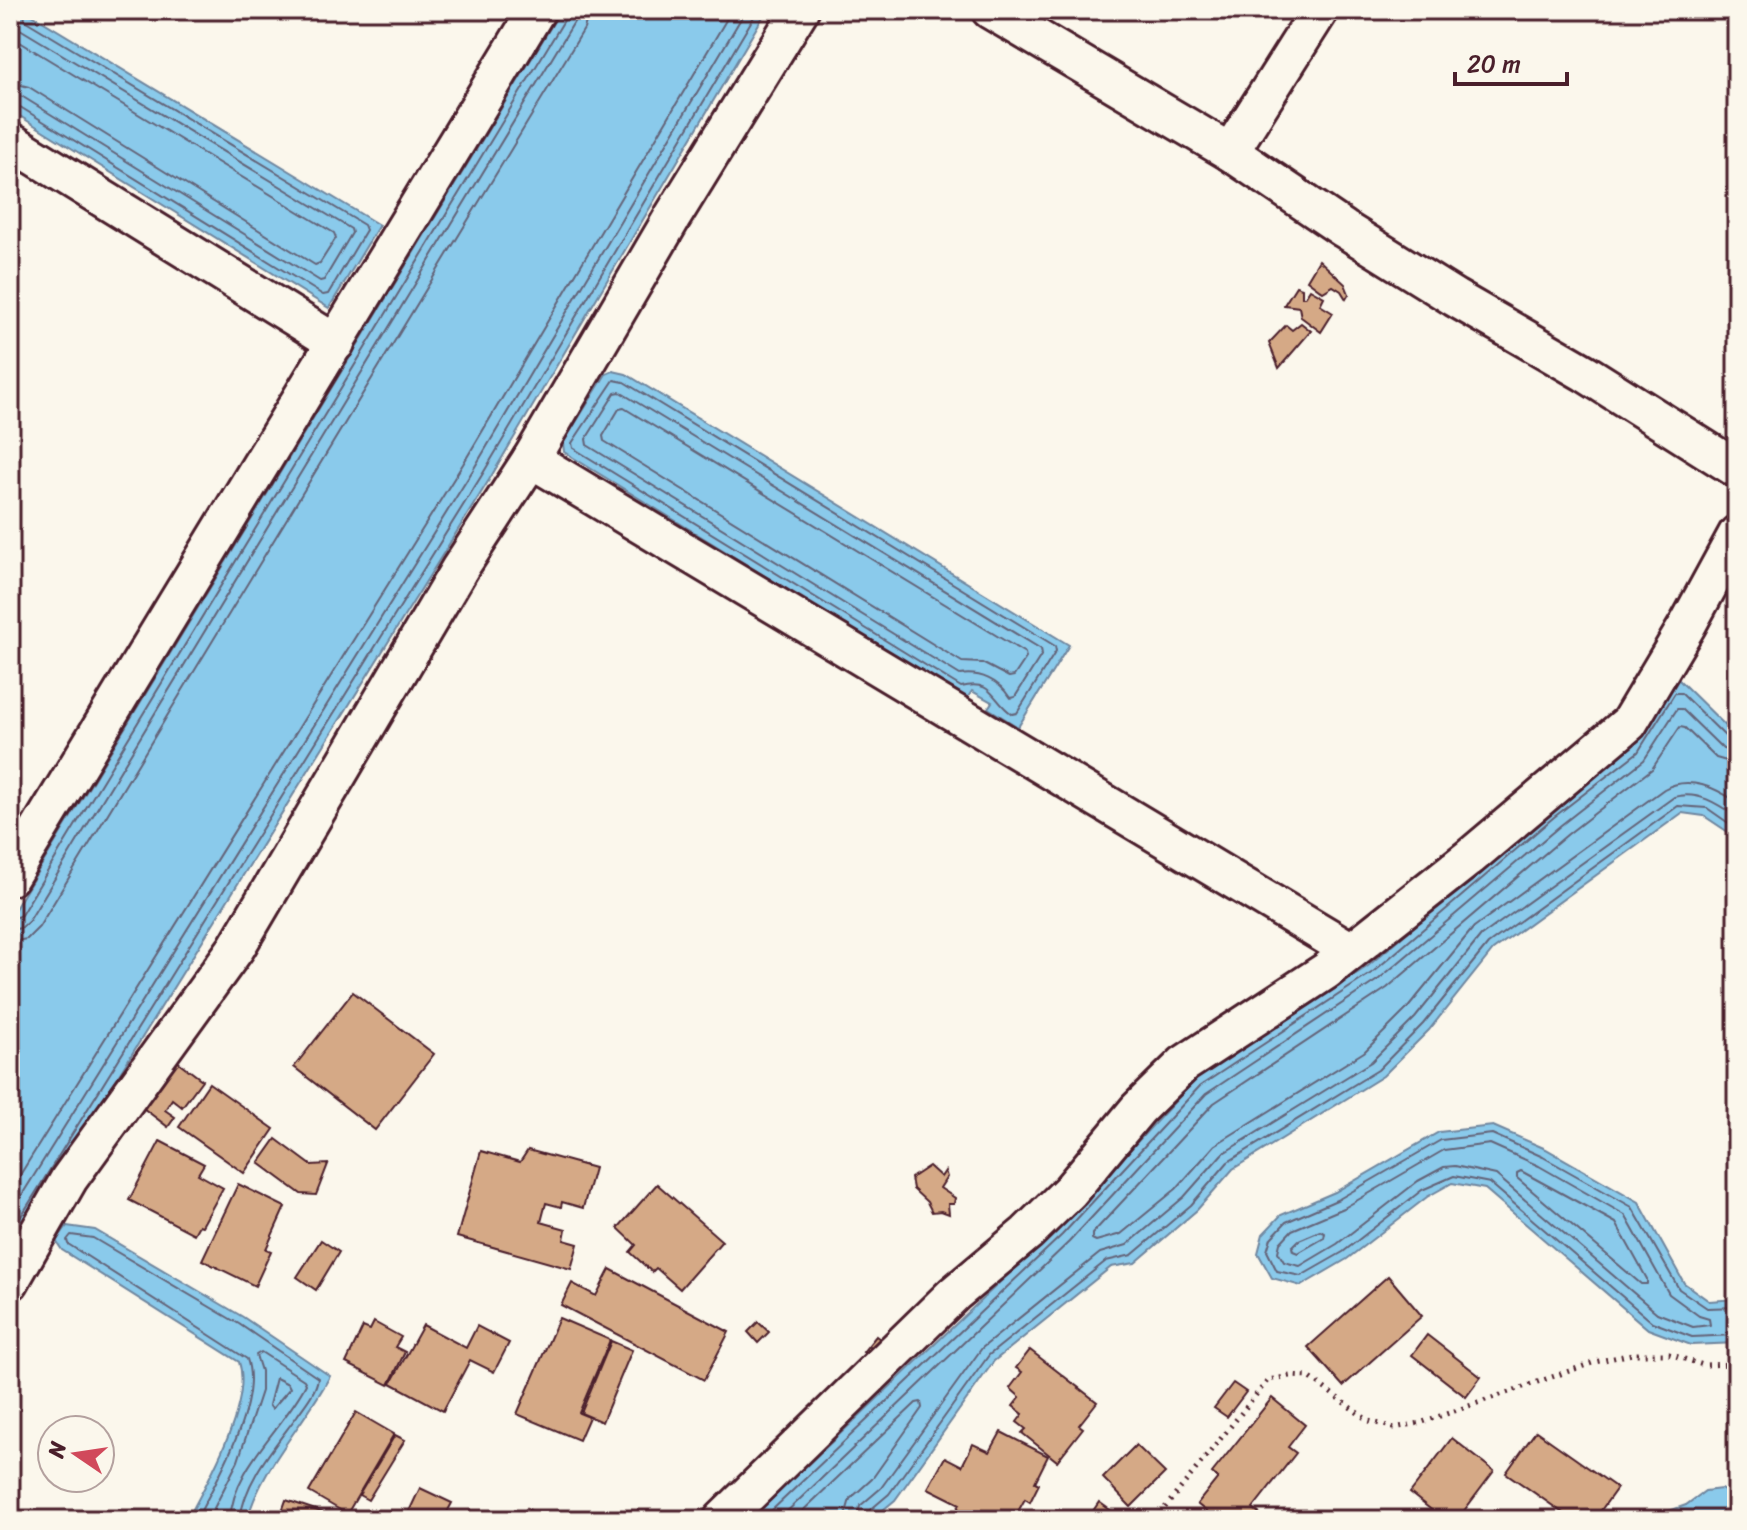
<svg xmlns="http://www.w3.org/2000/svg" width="1747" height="1530" font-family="Sriracha,sans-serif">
<rect width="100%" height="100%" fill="#fbf7ec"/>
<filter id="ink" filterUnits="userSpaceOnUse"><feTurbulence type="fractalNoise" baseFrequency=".0125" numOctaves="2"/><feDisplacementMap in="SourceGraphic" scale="16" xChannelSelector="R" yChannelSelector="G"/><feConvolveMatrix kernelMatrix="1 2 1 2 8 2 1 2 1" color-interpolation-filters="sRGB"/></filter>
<g filter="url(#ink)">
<g fill="#8acaeb" stroke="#70869e" stroke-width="2">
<path d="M10 10H24L379 225 329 308 10 110Z"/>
<path d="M561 10H767L489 480 10 1250V917Z"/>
<path d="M613 371 626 374 1069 645 1018 727 988 708 992 702 972 691 966 700 564 452 563 443 606 374Z"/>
<path d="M1676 677 1737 737V838L1704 816 1682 813 1493 950 1429 1030 1383 1076 1233 1169 1197 1210 1135 1263 1111 1267 994 1361 895 1500 871 1520H757L761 1516 760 1510 1056 1229 1195 1080 1368 966 1549 811 1633 746Z"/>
<path d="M1493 1126 1546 1149 1639 1202 1684 1283 1709 1301 1737 1299V1343L1691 1345 1648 1329 1485 1189 1452 1183 1427 1197 1347 1259 1301 1286 1272 1278 1258 1253 1263 1234 1281 1215 1335 1192 1439 1132Z"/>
<path d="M67 1226 95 1230 243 1317 330 1376C304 1425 262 1466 247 1520H187C207 1483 253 1403 239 1362L62 1250 56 1241Z"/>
<path d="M1721 1489 1737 1500V1520H1663L1666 1512 1686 1505 1705 1491Z"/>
</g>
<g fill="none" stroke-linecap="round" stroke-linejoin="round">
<g stroke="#646378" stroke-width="2">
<path d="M10 36 334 233 336 238 320 263 315 265 29 87 10 82"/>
<path d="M10 94 23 97 320 281 324 280 352 233 351 229 20 29 14 21 12 10"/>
<path d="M10 104 17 105 323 295 328 294 366 230 364 225 26 21 22 10"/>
<path d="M614 380 624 382 1055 646 1056 651 1017 713 1012 714C991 700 994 679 961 687L573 448 572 443Z"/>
<path d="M620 392 1041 649 1042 654 1015 697 1010 698C999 680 980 672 960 675L587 445 586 439 615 393Z"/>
<path d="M624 408 1025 653 1026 658 1014 676 1009 677 982 663 962 662 604 441 603 436 619 409Z"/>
<path d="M1737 764 1716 758 1685 728 1680 727 1652 769 1568 834 1387 988 1214 1103 1092 1234V1239L1096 1241 1121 1234 1176 1189 1215 1145 1364 1052 1406 1010 1474 927 1664 789C1689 775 1716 788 1737 802"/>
<path d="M10 920 21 915 566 17 567 10"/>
<path d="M10 930 21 928 29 921 574 22 577 10"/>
<path d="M10 942 27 939 39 927 584 29 589 10"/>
<path d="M1490 1144 1539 1166 1625 1215 1669 1294 1699 1316 1709 1319 1710 1325 1693 1327 1657 1313 1496 1175 1455 1166 1444 1167 1418 1181 1337 1244 1300 1266 1284 1262 1278 1252 1280 1243 1292 1230 1344 1208 1444 1150Z"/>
<path d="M1521 1171 1616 1223 1647 1279V1284H1641L1517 1178V1173Z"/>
<path d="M10 1191 463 464 732 10"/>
<path d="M10 1214 473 470 746 10"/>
<path d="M1320 1231 1325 1233 1324 1238 1298 1253 1293 1251 1292 1247 1299 1240Z"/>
<path d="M10 1234 482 475 758 10"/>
<path d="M1737 1307 1707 1308 1679 1289 1632 1207 1543 1157 1492 1134 1441 1140 1339 1199 1286 1222 1271 1238 1267 1251 1277 1271 1301 1276 1343 1252 1422 1190 1454 1176 1490 1183 1652 1322 1692 1337 1737 1335"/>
<path d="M276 1378 288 1384 290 1388 272 1409 269 1405Z"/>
<path d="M196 1520C217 1480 262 1403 247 1359L68 1244 67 1240 71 1235 93 1238 239 1324 318 1378C316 1392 305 1404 297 1416 275 1446 244 1481 240 1520"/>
<path d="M208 1520 238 1461 261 1391V1371L256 1355 261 1352 304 1380 306 1384C283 1429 233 1467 230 1520"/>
<path d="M767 1520 770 1512 1062 1235 1200 1086 1373 972 1554 817 1638 752 1675 693H1681L1729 740 1737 742"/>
<path d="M778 1520 1069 1242 1206 1094 1379 979 1561 825 1644 760 1677 709H1682L1723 749 1737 752"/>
<path d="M793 1520 916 1403 921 1402 922 1408 872 1479 850 1499 844 1520"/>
<path d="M856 1520 860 1506 881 1488 982 1348 1100 1253 1127 1245 1184 1197 1222 1154 1371 1062 1415 1018 1481 936 1674 797C1698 790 1718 804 1737 817"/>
<path d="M866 1520 869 1511 889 1494 989 1355 1106 1261 1132 1255 1191 1205 1228 1162 1378 1070 1423 1024 1488 944 1678 806 1707 808 1737 829"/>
</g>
</g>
<g fill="#d5a986" stroke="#4a1f2b" stroke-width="2">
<path d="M1319 260 1345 284 1349 294 1346 299 1341 291 1333 286 1323 292 1307 280Z"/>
<path d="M1296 286 1302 288V297H1305L1310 289 1324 297 1320 305 1333 313 1321 332 1301 317 1299 307 1284 305Z"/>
<path d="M1301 323 1311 331 1279 368 1269 343 1286 325 1292 330Z"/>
<path d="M353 992 434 1054 375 1130 294 1067Z"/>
<path d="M177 1061 202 1080 182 1107 172 1099 165 1110 175 1117 168 1127 143 1108Z"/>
<path d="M209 1083 274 1129 244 1173 179 1127Z"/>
<path d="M276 1139 311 1165 328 1164 316 1195 301 1194 259 1163Z"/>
<path d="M160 1141 204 1164 198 1174 223 1188 202 1226 199 1225 194 1234 129 1200Z"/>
<path d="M528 1150 594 1168 583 1208 562 1202 561 1207 546 1203 541 1222 566 1229 564 1240 578 1244 571 1269 457 1237 481 1151 520 1162Z"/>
<path d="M929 1166 941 1177 945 1171 947 1177 940 1188 955 1198 954 1204H948L949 1214 941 1211 932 1212 927 1202 913 1189 911 1178Z"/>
<path d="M238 1184 285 1207 266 1249 271 1251 255 1286 202 1260Z"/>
<path d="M657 1184 722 1241 680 1289 656 1268 652 1272 630 1252 636 1245 618 1228Z"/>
<path d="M321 1240 339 1252 316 1290 297 1277Z"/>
<path d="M610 1269 729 1332 704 1380 561 1305 572 1283 596 1296Z"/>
<path d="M1388 1276 1422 1316 1343 1386 1308 1347Z"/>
<path d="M559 1318 610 1340 579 1413 589 1417 579 1440 517 1414Z"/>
<path d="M374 1322 401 1337 395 1347 405 1352 389 1385 346 1363 363 1327 370 1330Z"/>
<path d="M758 1322 769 1332 758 1343 748 1332Z"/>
<path d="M423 1325 466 1348 477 1326 509 1343 494 1372 470 1360 443 1411 391 1383Z"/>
<path d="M1427 1335 1481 1377 1466 1397 1412 1355Z"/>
<path d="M876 1336 889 1346 876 1362 863 1352Z"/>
<path d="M611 1341 632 1350 602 1422 581 1413Z"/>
<path d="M1030 1350 1097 1402 1079 1425 1083 1428 1057 1461 1022 1433 1026 1429 1017 1422 1023 1414 1013 1406 1020 1397 1010 1388 1022 1372 1016 1368Z"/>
<path d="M1233 1383 1246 1392 1227 1417 1214 1408Z"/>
<path d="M1272 1398 1305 1425 1288 1447 1296 1453 1253 1508 1267 1520H1217L1197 1504 1218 1478 1212 1473Z"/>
<path d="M356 1412 394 1434 347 1514 309 1492Z"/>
<path d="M1536 1431 1617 1488 1594 1520H1573L1506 1473Z"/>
<path d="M1001 1432 1048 1456 1035 1482 1039 1484 1030 1502 1025 1499 1016 1515 1025 1520H952L960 1504 928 1488 945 1457 962 1466 973 1444 990 1452Z"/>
<path d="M395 1435 405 1440 368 1500 359 1495Z"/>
<path d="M1452 1438 1494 1471 1457 1520H1444L1410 1493Z"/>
<path d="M1136 1445 1165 1473 1131 1507 1103 1478Z"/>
<path d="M420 1488 452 1503 443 1520H405Z"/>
<path d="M286 1500 345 1520H279Z"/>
<path d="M1099 1502 1124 1520H1087Z"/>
<path d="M527 1508 544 1520H519Z"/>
</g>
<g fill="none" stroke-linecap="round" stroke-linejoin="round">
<defs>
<g id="minor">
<path d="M990 10 1230 152 1344 229 1455 298 1585 373 1737 469"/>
<path d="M10 141 336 343"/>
<path d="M1230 152 1320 10"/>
<path d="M531 459 1350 950"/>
<path d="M10 877 537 10"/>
<path d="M10 1282 69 1179 236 948 460 568 531 459 673 216 800 10"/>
<path d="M722 1520 954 1294 1027 1233 1070 1191 1138 1109 1184 1064 1326 971 1470 857 1629 723 1688 624 1737 534"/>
</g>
</defs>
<use href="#minor" stroke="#4a1f2b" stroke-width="42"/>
<path stroke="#4a1f2b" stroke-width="5" stroke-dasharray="2 6" stroke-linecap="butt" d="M1155 1520 1268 1380 1290 1376 1309 1377 1369 1421 1394 1428 1420 1423 1595 1362 1632 1354H1669L1703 1365 1737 1364"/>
<use href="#minor" stroke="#fbf7ec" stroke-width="36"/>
</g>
</g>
<rect width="1747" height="1530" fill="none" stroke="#fbf7ec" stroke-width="40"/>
<rect x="20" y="20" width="1707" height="1490" fill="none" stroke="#4a1f2b" stroke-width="3" filter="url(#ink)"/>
<g transform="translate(76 1454) rotate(283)"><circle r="38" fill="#fbf7ec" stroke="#b4a19f" stroke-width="2"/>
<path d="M0-6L14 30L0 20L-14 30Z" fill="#d1495b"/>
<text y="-12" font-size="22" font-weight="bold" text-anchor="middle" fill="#4a1f2b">N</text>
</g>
<path d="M1455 72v12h112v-12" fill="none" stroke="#4a1f2b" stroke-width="4"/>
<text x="1467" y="72" font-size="24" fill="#4a1f2b" stroke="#fbf7ec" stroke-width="6" paint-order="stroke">20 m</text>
</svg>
